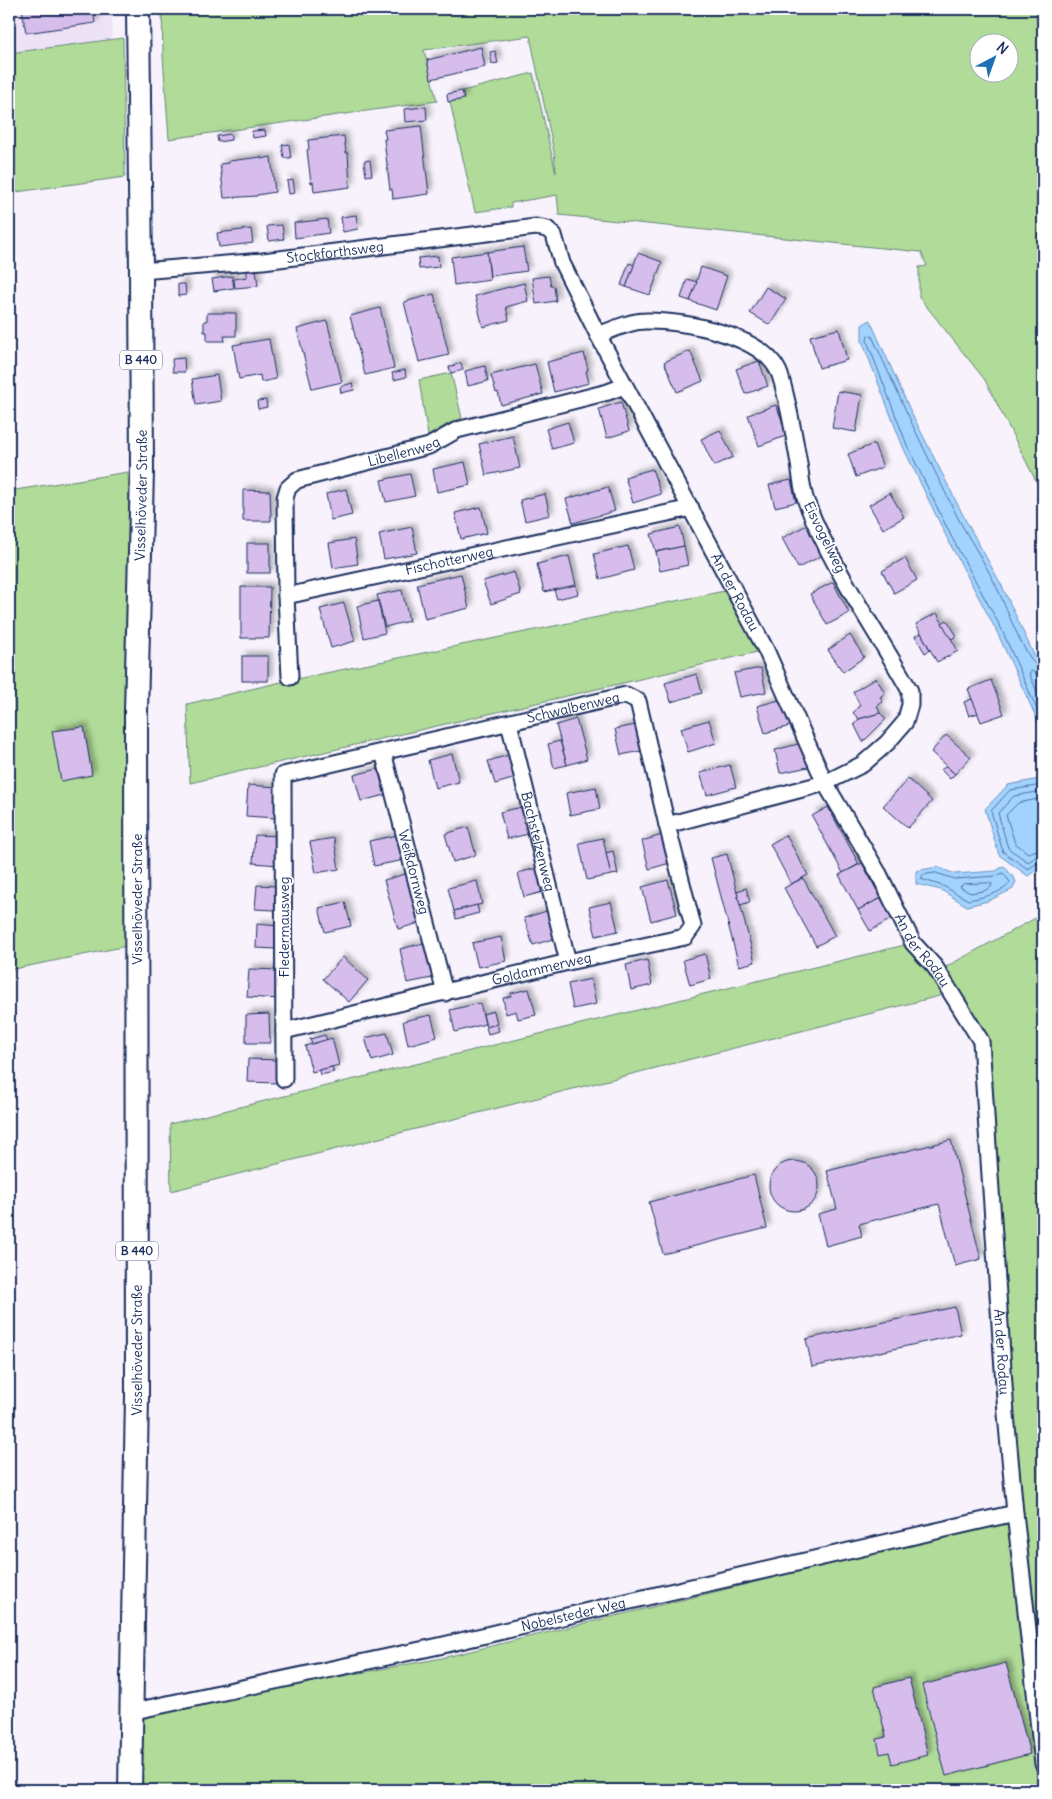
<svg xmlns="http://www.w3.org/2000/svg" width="1052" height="1799" font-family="Delius,sans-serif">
<defs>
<filter id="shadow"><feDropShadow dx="4" dy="-4" stdDeviation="2.5" flood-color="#0004"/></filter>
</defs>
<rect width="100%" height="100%" fill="#f7f2fb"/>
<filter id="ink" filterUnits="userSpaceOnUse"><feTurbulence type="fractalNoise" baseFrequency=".02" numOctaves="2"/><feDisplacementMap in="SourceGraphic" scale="10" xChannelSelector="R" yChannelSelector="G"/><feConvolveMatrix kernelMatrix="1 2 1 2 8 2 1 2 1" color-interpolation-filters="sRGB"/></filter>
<g filter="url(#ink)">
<path fill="#ede2f6" d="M9 9H112V40L9 53Z"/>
<g fill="#b0db98" stroke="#66857b" fill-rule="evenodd">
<path d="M162 9H1043V495L985 380 919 297V267L927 266 921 252 559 215 557 195 511 203V207L475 212 450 102 464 99 462 91 533 73 556 173 554 152 530 36 424 50 437 101 169 139 163 56ZM980 42H1010V72H980Z"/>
<path d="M123 38 125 177 9 193V53Z"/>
<path d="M451 373 462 418 446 425 428 436 419 380Z"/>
<path d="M128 472 136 711 137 944 9 970V491Z"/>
<path d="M734 589 766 650 190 783 187 704 277 683Z"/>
<path d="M1043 914V1677L1011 1416 982 1041 940 970Z"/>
<path d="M913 943 951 993 171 1191 170 1124Z"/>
<path d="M1011 1520 1043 1790H141V1713L442 1658Z"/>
</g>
<g fill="#a2d3ff" stroke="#6c91bf">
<path d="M870 320 910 410 966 521 1002 586 1034 655 1043 667V738L1036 717 996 630 947 538 903 447 862 341V325Z"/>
<path d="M1034 780H1043V865L1028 876 999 855 985 809 1008 785Z"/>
<path d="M1004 866 1016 881 1013 889 988 901 967 906 941 890 916 884V871L937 867 955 874 996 871Z"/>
</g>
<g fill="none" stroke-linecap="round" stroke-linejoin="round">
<g stroke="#51719e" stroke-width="1">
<path d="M1043 669C1028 668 1006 607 999 592 988 568 973 545 960 522 929 461 900 399 872 336L868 335 867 341 907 445 951 536 1001 628 1043 723"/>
<path d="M1043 676 1038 675 1032 671 1029 673 1043 706"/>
<path d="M1043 785 1010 790 991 811 1003 852 1028 869 1039 862H1043"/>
<path d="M1043 791 1014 796 998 813 1008 848 1028 862 1037 856H1043"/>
<path d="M1043 798 1018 803 1006 815 1015 843 1028 853 1043 848"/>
<path d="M936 873 955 879 996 876 1003 873 1010 882C1005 893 980 898 968 900L943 886 921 879 923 875Z"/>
<path d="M990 883 992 884 991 887 984 891 970 893 960 887 963 884Z"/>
</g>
</g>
<g fill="#d6bdec" stroke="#1b2f5e" filter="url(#shadow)">
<path d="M22 9H93L95 23 26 33Z"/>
<path d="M481 47 485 67 431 79 427 60Z"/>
<path d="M495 51 498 63 492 64 490 52Z"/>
<path d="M462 91 464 99 448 102 447 94Z"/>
<path d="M426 107 427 120 405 122 404 109Z"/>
<path d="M421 126 429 194 393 199 392 189 390 190 384 139H386L384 130Z"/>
<path d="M265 130 266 136 253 138 252 131Z"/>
<path d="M231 134V140L218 142 217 136Z"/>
<path d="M344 136 346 153H348L350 187 314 192 313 182 311 183 307 150 309 149 308 140Z"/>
<path d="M289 144 291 158H284L282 145Z"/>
<path d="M261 157V159L271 157 275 192 257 195V196L224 198 220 164 229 163V161Z"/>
<path d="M370 160 372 175 366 176 364 161Z"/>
<path d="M293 180 295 193 289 194 287 181Z"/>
<path d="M356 215 358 229 343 232 341 217Z"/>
<path d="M327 219 329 233 295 238 294 223Z"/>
<path d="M282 225 284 239 269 241 267 226Z"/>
<path d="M251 229 253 243 219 247 217 233Z"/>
<path d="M523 247 527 271 490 276 487 252Z"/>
<path d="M487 252 490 280 454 285 451 257Z"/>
<path d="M638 253 662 262 650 295 626 287Z"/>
<path d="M438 256 439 267 419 269 418 258Z"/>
<path d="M629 263 634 265 626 287 621 285Z"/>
<path d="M701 267 727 276 716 310 690 301Z"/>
<path d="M256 270 258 286 235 288 234 279 247 277V271Z"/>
<path d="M232 276 234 288 214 291 212 279Z"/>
<path d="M549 276 551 286H554L556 301 536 304 532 278Z"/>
<path d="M687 279 697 282 690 301 681 298Z"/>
<path d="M524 283 528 301 506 307 509 320 483 327 475 296Z"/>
<path d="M178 284H185L186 295 178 296Z"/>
<path d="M766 287 786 299 770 325 750 313Z"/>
<path d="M434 294 449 355 419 362 404 302Z"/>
<path d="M380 308 394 368 365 375 350 316Z"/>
<path d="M207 313H236V336H224L225 341H207V332H204V321H207Z"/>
<path d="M327 321 342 382 312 389 297 329Z"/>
<path d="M839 329 847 360 819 368 810 336Z"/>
<path d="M269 339 276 379 261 382 260 375 239 379 233 345Z"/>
<path d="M690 351 703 381 677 392 664 362Z"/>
<path d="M584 353 588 370 586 371 589 383 554 392 547 362Z"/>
<path d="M184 358 185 372H173L172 359Z"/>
<path d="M759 361 768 386 745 394 736 369Z"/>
<path d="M461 363 463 370 451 373 449 367Z"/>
<path d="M535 364 543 394 501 405 498 392 496 393 491 375Z"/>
<path d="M485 366 488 381 468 386 465 371Z"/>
<path d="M405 370 406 377 394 380 392 373Z"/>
<path d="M217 375 221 401 196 405 192 379Z"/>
<path d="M352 383 354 390 341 393 340 387Z"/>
<path d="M838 391 862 395 856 432 832 428Z"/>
<path d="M266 400 267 407 258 409 257 401Z"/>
<path d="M621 402 629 431 607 438 599 409Z"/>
<path d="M776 405 788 435 759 446 748 415Z"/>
<path d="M568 422 574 443 552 449 546 429Z"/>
<path d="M720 430 733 457 714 466 701 439Z"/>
<path d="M513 436 520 468 486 475 479 444Z"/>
<path d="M874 444 883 467 856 477 848 454Z"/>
<path d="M465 462 470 485 437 492 433 469Z"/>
<path d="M652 469 661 494 633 503 625 477Z"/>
<path d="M410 474 415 496 386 502 381 480Z"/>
<path d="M791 480 796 502 775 507 769 485Z"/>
<path d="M608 487 615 511 573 523 566 499Z"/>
<path d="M346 489 352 515 331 520 326 494Z"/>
<path d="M243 490 270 491 271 521H243Z"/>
<path d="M890 493 904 517 883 529 869 505Z"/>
<path d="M545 494 550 515 525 521 520 500Z"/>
<path d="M481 507 487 533 461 539 455 513Z"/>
<path d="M807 525 823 555 798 568 782 538Z"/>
<path d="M412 527 417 553 384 559 379 534Z"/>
<path d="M680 527 684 546 656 552 651 534Z"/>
<path d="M354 539 358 564 333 568 329 543Z"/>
<rect x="247" y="543" width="23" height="30"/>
<path d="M628 546 634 570 600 579 594 554Z"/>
<path d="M684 546 688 565 660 571 656 552Z"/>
<path d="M569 556 576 585 544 592 537 564Z"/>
<path d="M905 558 917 580 894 593 882 571Z"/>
<path d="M514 572 521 594 491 604 483 581Z"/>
<path d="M461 574 469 608 425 619 417 584Z"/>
<path d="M833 582 849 613 827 625 810 594Z"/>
<path d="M576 585 578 594 557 599 554 590Z"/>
<path d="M241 587H270L269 638H241Z"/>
<path d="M402 590 409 621 385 627 377 595Z"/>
<path d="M378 601 385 633 364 638 357 606Z"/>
<path d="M344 603 355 641 331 648 320 609Z"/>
<path d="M937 613 958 651 937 662 916 624Z"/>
<path d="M947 620 957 636 951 639 942 623Z"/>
<path d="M921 633 930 650 925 653 915 636Z"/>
<path d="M850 635 864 657 843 672 828 650Z"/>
<rect x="242" y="656" width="26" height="25"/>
<path d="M761 668 766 692 740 697 734 673Z"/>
<path d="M697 674 702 693 671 702 665 683Z"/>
<path d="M876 678 885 693 880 697 883 702 877 706 880 713 859 719 853 713 860 705 853 692Z"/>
<path d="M991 680 1004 714 981 722 968 689Z"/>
<path d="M783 699 790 726 765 733 757 706Z"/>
<path d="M972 699 978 713 969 716 964 702Z"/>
<path d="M880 713 886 719 863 742 854 724 859 719Z"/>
<path d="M576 719 587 759 567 765 556 725Z"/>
<path d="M709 720 716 743 688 752 681 728Z"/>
<path d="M641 724 646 750 621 755 615 729Z"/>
<path d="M84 727 92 775 61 781 52 731Z"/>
<path d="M946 735 971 757 955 774 931 752Z"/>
<path d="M560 741 567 765 554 768 548 744Z"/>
<path d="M802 743 808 767 780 773 775 750Z"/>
<path d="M452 754 459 782 435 788 428 760Z"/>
<path d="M509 755 516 778 495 784 488 761Z"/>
<path d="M730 765 736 787 707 795 700 773Z"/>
<path d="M946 766 955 774 950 779 941 770Z"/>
<path d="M378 769 385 795 361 801 354 775Z"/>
<path d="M908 779 932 801 908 828 883 806Z"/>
<path d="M248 785 277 787 275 818 246 816Z"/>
<path d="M596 787 600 809 570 815 566 793Z"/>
<path d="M527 806 533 833 507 839 500 812Z"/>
<path d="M828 807 859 864 843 873 812 816Z"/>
<path d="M468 827 476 855 453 862 445 834Z"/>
<path d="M255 835 281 836 279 865 253 863Z"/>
<path d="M398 835 404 860 374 866 369 841Z"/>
<path d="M662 835 670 863 649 869 642 841Z"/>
<path d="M786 835 808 875 791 884 770 844Z"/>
<path d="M334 838 339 869 316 873 310 842Z"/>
<path d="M603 838 611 875 587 880 579 843Z"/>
<path d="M613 851 618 874 611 875 606 853Z"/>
<path d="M727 854 755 962 739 966 711 858Z"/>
<path d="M862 863 881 898 858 910 839 875Z"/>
<path d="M544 866 550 890 524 897 518 873Z"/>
<path d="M409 873 423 922 398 929 384 880Z"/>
<path d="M803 878 835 936 816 946 784 888Z"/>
<path d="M668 880 677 914 651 921 642 887Z"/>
<path d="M477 881 482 904 454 911 448 888Z"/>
<path d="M257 885 276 886 275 910 255 909Z"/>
<path d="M746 888 750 902 740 905 737 891Z"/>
<path d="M881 898 893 918 870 931 858 910Z"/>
<path d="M345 902 351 926 325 932 319 908Z"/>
<path d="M611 902 618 931 596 936 589 907Z"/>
<path d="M477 905 479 913 456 919 454 911Z"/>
<path d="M550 910 559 937 533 945 524 918Z"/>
<path d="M257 924 278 926 276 949 256 948Z"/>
<path d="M501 937 506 961 478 967 472 943Z"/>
<path d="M424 943 432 978 407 983 400 949Z"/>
<path d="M705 954 711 979 690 985 683 960Z"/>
<path d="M343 957 368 980 349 1002 323 979Z"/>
<path d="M647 960 652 985 631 990 626 965Z"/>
<path d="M249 969 281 970 280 999 247 997Z"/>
<path d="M591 979 596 1004 573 1009 568 984Z"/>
<path d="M529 989 536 1015 518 1019 516 1011 506 1014 503 998 511 996V993Z"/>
<path d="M480 1003 485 1024 455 1032 450 1010Z"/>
<path d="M494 1011 497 1024 486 1027 483 1014Z"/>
<path d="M269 1014 270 1043H246V1015Z"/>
<path d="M431 1015 437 1037 408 1045 403 1021Z"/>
<path d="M497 1024 499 1031 488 1034 486 1027Z"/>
<path d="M387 1033 393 1055 372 1061 365 1038Z"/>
<path d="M325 1035 327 1040 312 1044 310 1039Z"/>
<path d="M332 1038 339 1065 312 1072 305 1046Z"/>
<path d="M248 1059 278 1060V1083L247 1082Z"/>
<path d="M332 1067 334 1072 320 1075 319 1070Z"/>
<path d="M951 1140 981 1259 955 1266 939 1204 859 1224 862 1236 826 1246 818 1214 837 1209 827 1171Z"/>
<circle cx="794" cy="1186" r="25"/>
<path d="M754 1175 767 1228 663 1254 649 1202Z"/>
<path d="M955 1307 961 1334 812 1367 806 1339Z"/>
<path d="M1006 1663 1030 1754 946 1776 922 1685Z"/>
<path d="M909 1678 928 1755 892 1764 889 1752 880 1754 877 1739 886 1737 874 1687Z"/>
</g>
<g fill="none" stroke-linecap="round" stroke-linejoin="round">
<defs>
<g id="street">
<path id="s1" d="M141 271 263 261 536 227 547 229 554 235 562 263 598 335 766 650 825 783 879 874 913 943 935 967 981 1041 1006 1414 1015 1513 1043 1764"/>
<path id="s2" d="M286 596 285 498 288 488 297 480 429 446 457 430 608 392 624 386"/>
<path id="s3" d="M290 677 286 596 691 508"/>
<path id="s4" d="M509 723 568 962"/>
<path id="s5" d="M383 752 445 993"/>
<path id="s6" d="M284 1031 568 962 685 937 693 926 667 825"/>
<path id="s7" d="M284 1079 283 775 626 695 638 701 667 825 825 783 863 764 887 743 905 722 910 705V691C876 630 831 567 806 501 802 490 801 476 799 464 794 435 789 404 780 375 766 335 682 320 645 321 630 321 612 330 598 335"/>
<path id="s8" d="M130 1712 439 1646 639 1599 1015 1513"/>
</g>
<g id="primary">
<path id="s9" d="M130 1790 137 1396 136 711 142 471 141 271 138 9"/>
</g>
</defs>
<use href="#street" stroke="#1b2f5e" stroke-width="19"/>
<use href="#primary" stroke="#1b2f5e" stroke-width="26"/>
<use href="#street" stroke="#fff" stroke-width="15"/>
<use href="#primary" stroke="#fff" stroke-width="22"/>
</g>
</g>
<g text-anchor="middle" stroke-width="4" stroke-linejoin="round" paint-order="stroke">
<g fill="#fff" stroke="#5f6d8e" stroke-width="1">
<rect x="120" y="350.5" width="42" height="19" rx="4"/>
<rect x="116" y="1241.5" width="42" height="19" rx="4"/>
</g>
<g font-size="12" font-weight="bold" fill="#1b2f5e">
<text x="141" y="364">B 440</text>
<text x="137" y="1255">B 440</text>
</g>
<g font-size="14" fill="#1b2f5e" stroke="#fff">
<text dy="5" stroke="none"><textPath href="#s1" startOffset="195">Stockforthsweg</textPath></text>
<text dy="5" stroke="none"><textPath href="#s2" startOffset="231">Libellenweg</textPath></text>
<text dy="5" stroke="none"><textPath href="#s9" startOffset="1295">Visselhöveder Straße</textPath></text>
<text transform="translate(825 537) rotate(64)" y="5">Eisvogelweg</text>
<text dy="5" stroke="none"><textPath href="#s3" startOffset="248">Fischotterweg</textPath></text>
<text dy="5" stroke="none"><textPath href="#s1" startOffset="819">An der Rodau</textPath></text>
<text dy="5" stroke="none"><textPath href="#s7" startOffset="602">Schwalbenweg</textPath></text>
<text dy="5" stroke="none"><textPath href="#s4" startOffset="122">Bachstelzenweg</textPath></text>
<text dy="5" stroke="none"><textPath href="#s5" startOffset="124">Weißdornweg</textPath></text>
<text transform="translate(137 899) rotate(-90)" y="5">Visselhöveder Straße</text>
<text transform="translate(284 927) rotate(-90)" y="5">Fledermausweg</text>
<text dy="5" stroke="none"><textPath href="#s1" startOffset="1224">An der Rodau</textPath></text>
<text dy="5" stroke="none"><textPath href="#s6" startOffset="265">Goldammerweg</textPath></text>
<text dy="5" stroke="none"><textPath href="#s9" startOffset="440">Visselhöveder Straße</textPath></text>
<text dy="5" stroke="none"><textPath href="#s1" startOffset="1644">An der Rodau</textPath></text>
<text dy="5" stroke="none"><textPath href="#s8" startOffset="454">Nobelsteder Weg</textPath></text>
</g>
</g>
<rect width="1052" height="1799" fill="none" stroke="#fff" stroke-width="30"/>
<rect x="15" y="15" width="1022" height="1769" fill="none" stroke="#1b2f5e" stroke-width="2" filter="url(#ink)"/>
<g transform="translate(994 58) rotate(41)"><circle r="24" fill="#ffffff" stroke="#a4acbf"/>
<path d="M0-4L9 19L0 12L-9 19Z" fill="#1f6fb2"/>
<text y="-8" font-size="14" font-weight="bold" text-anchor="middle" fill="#1b2f5e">N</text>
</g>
</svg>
